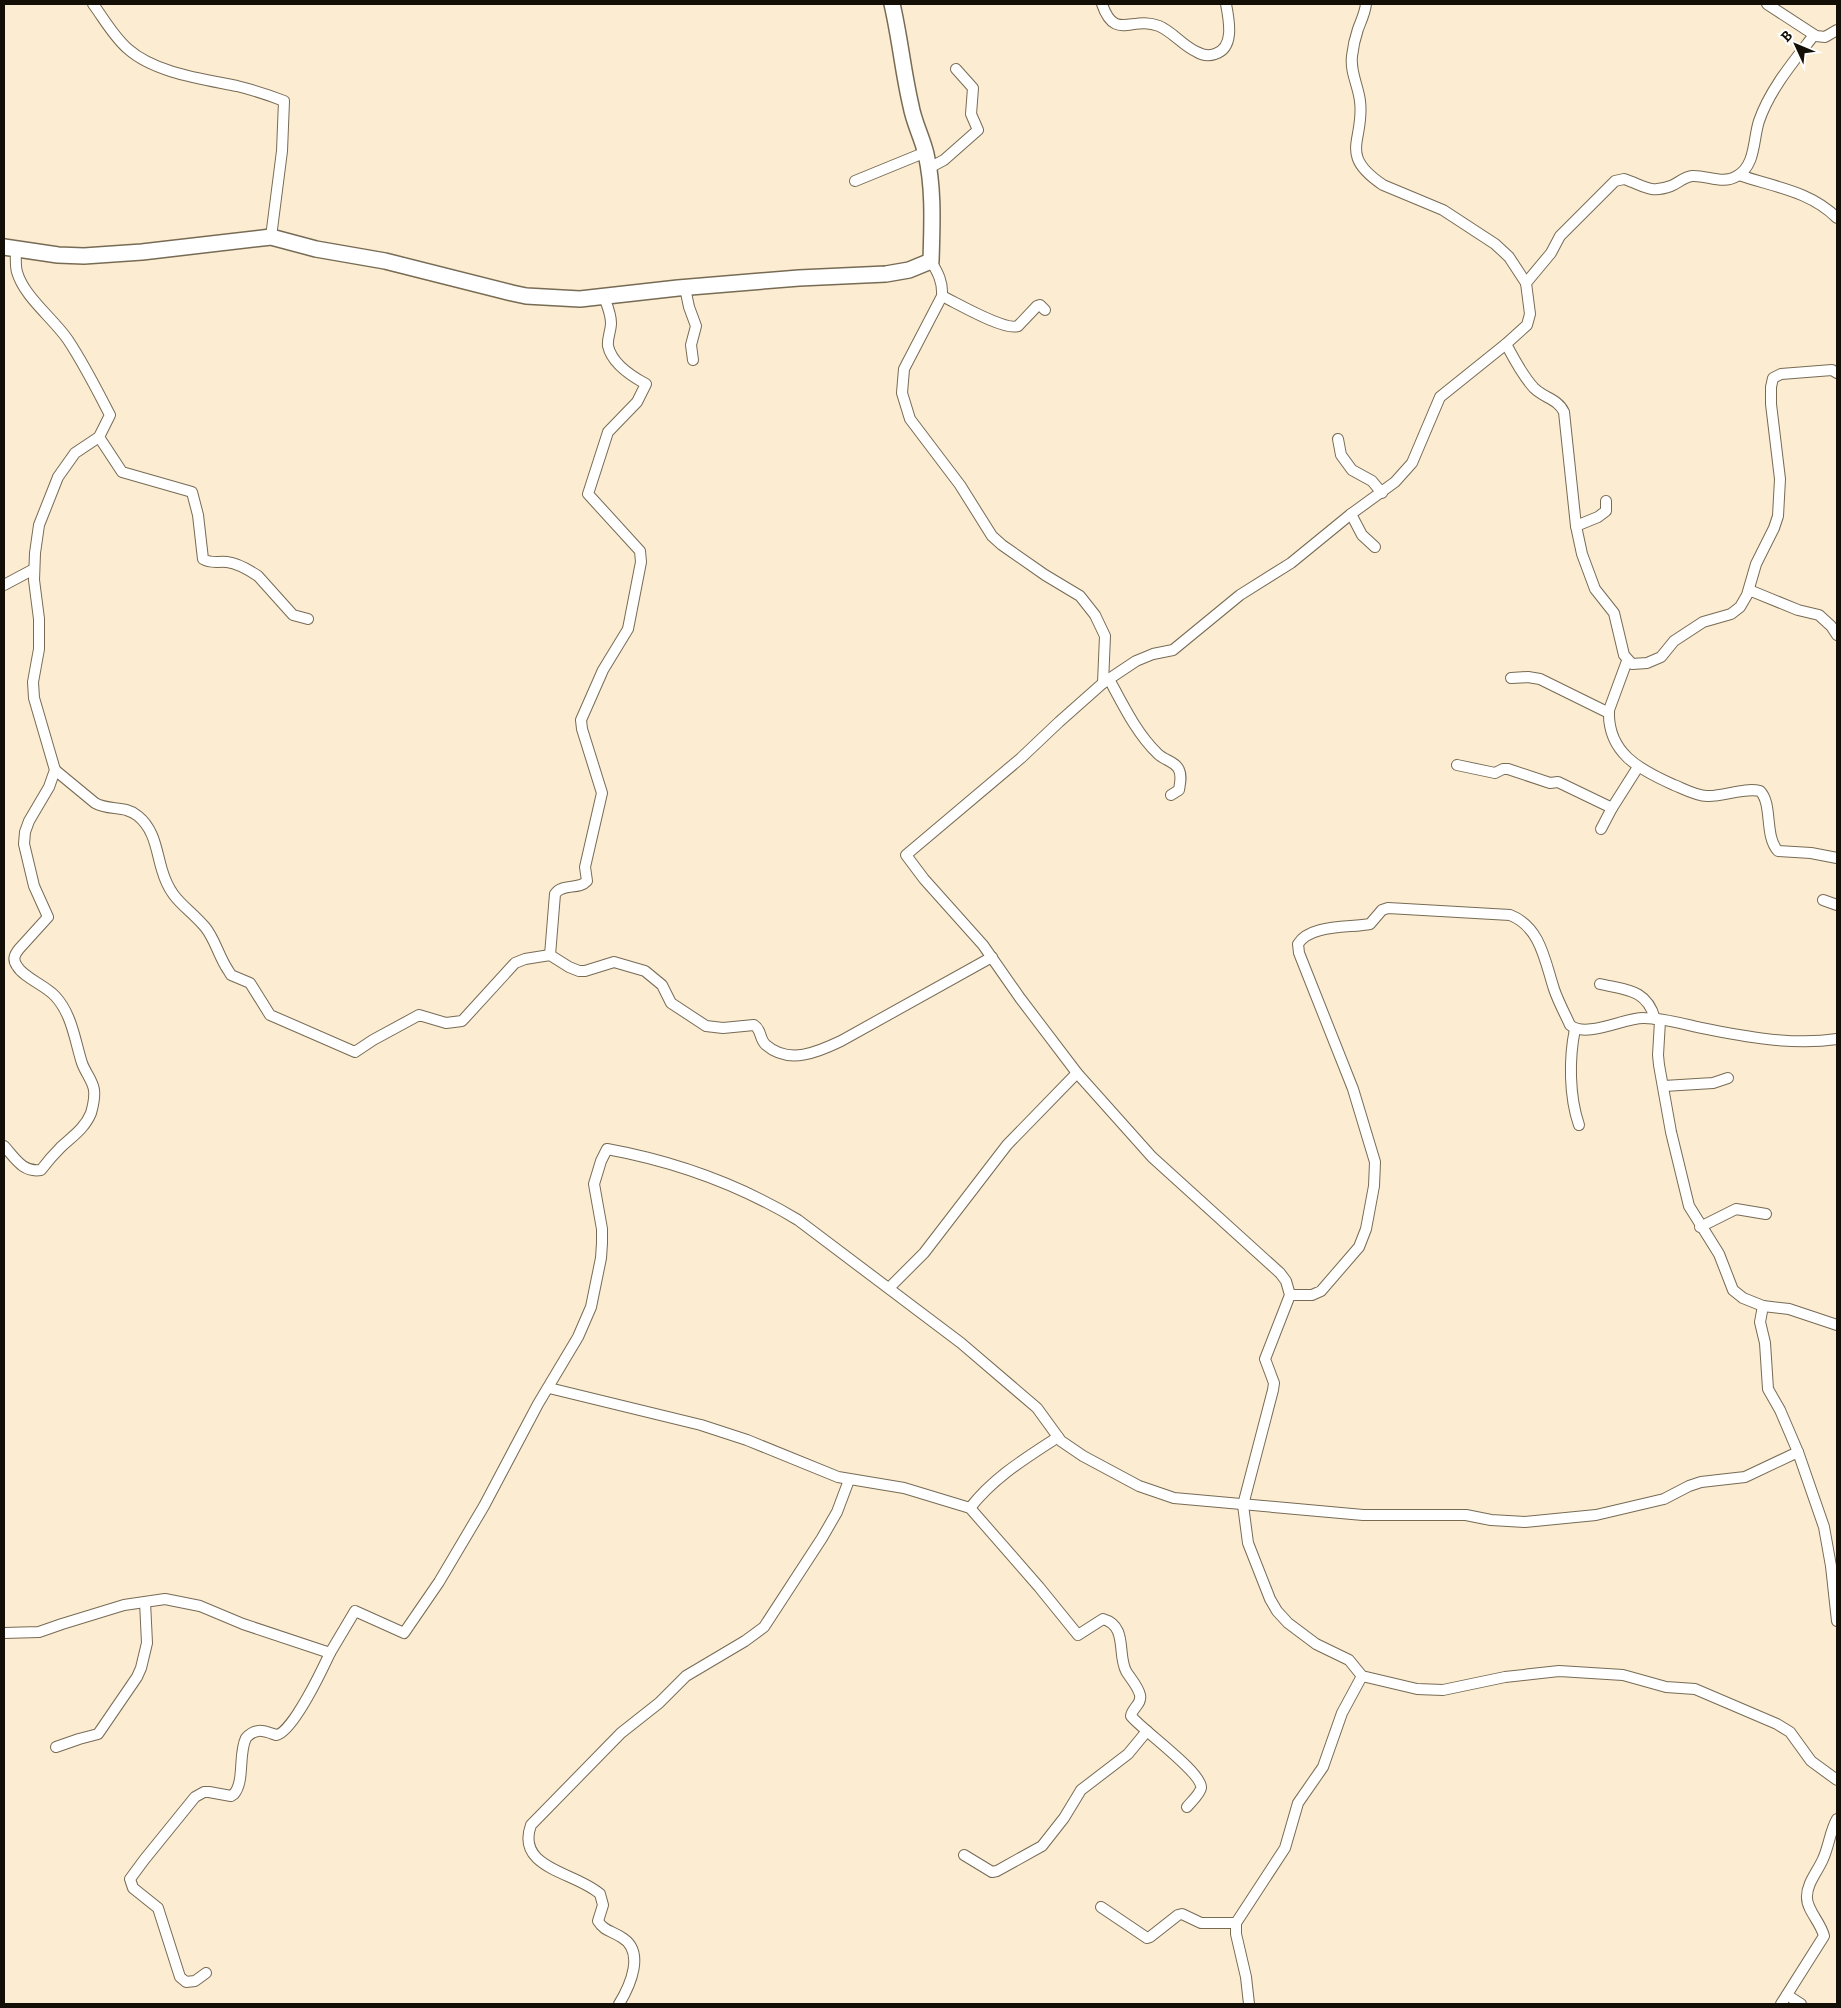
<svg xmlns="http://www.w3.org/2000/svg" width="1841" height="2008" font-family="Bitter,serif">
<rect width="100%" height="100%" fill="#fbecd2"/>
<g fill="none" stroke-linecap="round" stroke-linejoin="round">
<defs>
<g id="street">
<path d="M93 4C104 19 114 37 128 49 155 73 203 79 237 86 253 90 269 95 284 101L282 151 271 237"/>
<path d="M1102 4C1115 42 1132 15 1159 26 1173 32 1183 46 1197 52 1202 55 1209 56 1215 54 1235 48 1229 20 1226 4"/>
<path d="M1366 4C1365 13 1361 21 1358 29 1355 38 1353 47 1352 56 1350 72 1358 85 1360 101 1365 141 1337 154 1383 185L1443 210 1495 244 1509 257 1526 283"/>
<path d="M1767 4 1816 36 1825 37 1837 30"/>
<path d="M929 168 944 160 978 130 971 114 973 88 956 69"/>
<path d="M1739 175C1774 187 1810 191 1837 218"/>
<path d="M855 181 926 152"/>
<path d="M931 261C938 273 943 282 942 296L904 369 902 393 910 419 960 485 992 536 1002 545 1045 575 1080 596 1095 615 1105 636 1103 683 1059 722 1021 758 906 855 924 879 983 945 1020 998 1077 1073 1152 1157 1280 1273 1286 1281 1290 1295 1265 1359 1274 1383 1273 1390 1243 1505 1248 1543 1270 1599 1277 1611 1288 1623 1316 1644 1349 1660 1362 1676 1417 1689 1443 1690 1505 1677 1559 1671 1623 1675 1666 1687 1695 1689 1777 1724 1790 1732 1811 1761 1837 1780"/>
<path d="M685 288 689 307 696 326 691 345 693 360"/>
<path d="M942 296C957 303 1004 331 1018 326L1037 306 1040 305 1045 310"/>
<path d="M1506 344C1514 359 1522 375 1534 388 1544 398 1558 399 1564 412L1576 526 1582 554 1595 589 1614 613 1624 655 1632 664 1647 663 1661 657 1674 641 1703 622 1731 614 1740 607 1747 595 1756 564 1774 528 1778 516 1780 479 1771 404V387L1773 378 1781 374 1832 370 1837 373"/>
<path d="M99 437 122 472 192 492 198 515 203 559C211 564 218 561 227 562 237 563 249 570 258 576L293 615 308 619"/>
<path d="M1338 439 1341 455 1352 470 1372 481 1382 493"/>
<path d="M1351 514 1362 535 1375 547"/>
<path d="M1576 526 1598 517 1606 511V501"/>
<path d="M4 585 34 569"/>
<path d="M1749 590 1798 610 1819 615 1831 626 1837 635"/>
<path d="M1627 661 1609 710C1607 753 1640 770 1674 785 1684 789 1696 796 1707 796 1723 797 1744 787 1760 791 1773 804 1764 836 1778 851L1811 853 1837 858"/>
<path d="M1511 678 1528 677 1540 679 1609 713"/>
<path d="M1109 679C1123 705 1137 734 1158 754 1164 760 1176 762 1179 770 1182 776 1180 783 1179 790L1171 795"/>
<path d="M1103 683 1136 661 1153 654 1173 650 1240 595 1291 563 1351 514 1395 482 1412 463 1440 397 1506 344 1527 325 1530 314 1526 283 1551 253 1560 236 1615 181 1624 179C1643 185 1649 194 1671 186 1678 183 1684 177 1692 176 1707 175 1723 185 1737 176 1756 165 1753 139 1759 121 1770 89 1794 61 1814 35"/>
<path d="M1457 765 1495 773 1503 769H1508L1550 783 1558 782 1612 808 1638 767"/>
<path d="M55 770 95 803C109 811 125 805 138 816 155 830 156 850 162 870 171 901 186 905 205 927 215 939 219 957 228 970L231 975 250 983 270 1015 355 1052 373 1040 419 1015 446 1023 462 1021 515 963 525 959 550 955 569 967 579 971H585L614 962 645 971 662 985 671 1003 706 1026 723 1028 754 1025C762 1030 759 1039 766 1045 789 1065 818 1052 841 1041L992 957"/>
<path d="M1601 829 1612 808"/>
<path d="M1823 900 1837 905"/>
<path d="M550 955 555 894C562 883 579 890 587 881L585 867 602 793 582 729 581 720 603 670 628 629 641 562 640 551 588 494 608 432 637 402 646 384C631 376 612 364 608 346 607 338 611 331 611 323 611 314 607 305 604 297"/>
<path d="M1600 984C1626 990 1647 989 1655 1019"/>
<path d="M1660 1021 1658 1055 1659 1065 1671 1132 1689 1206 1719 1254 1733 1290 1743 1298 1763 1306 1789 1309 1837 1325"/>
<path d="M1575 1029C1569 1058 1569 1096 1579 1125"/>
<path d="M1664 1086 1713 1083 1728 1078"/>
<path d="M4 1146C15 1158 23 1173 41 1170 47 1162 54 1154 61 1147 73 1136 85 1128 91 1113 93 1106 95 1098 94 1090 93 1081 85 1072 82 1063 75 1041 72 1014 55 996 45 985 24 978 17 966 12 959 15 954 19 949L48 917 34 886 24 844 25 832 29 821 49 787 55 770 34 698 33 682 39 649V619L34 580 35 553 39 525 58 477 75 453 99 437 110 415C97 390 84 364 68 340 54 319 24 297 17 272 15 265 16 256 16 249"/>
<path d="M1700 1227 1736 1209 1766 1214"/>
<path d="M889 1288 924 1253 1007 1145 1077 1073"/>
<path d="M1290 1295H1312L1321 1291 1359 1247 1366 1229 1374 1186 1375 1162 1353 1089 1299 953 1298 944C1310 924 1350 928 1370 924L1382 910 1388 908 1510 915C1541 927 1545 962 1554 989 1558 1001 1565 1014 1570 1025 1586 1039 1626 1017 1644 1018 1662 1018 1680 1023 1697 1027 1742 1036 1791 1046 1837 1039"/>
<path d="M1763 1306 1760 1322 1765 1343 1768 1389 1780 1410 1798 1452"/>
<path d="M549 1388 701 1425 747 1440 838 1477 904 1488 970 1508 1039 1587 1078 1635 1103 1619C1128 1626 1117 1654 1126 1671 1130 1678 1138 1686 1140 1695 1142 1704 1132 1708 1131 1716 1142 1730 1203 1773 1201 1788 1200 1794 1191 1802 1187 1807"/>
<path d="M970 1508C994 1477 1026 1458 1058 1437"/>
<path d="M4 1633 39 1632 62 1624 124 1605 165 1599 200 1606 243 1624 330 1653 355 1611 404 1633 439 1582 484 1506 538 1404 578 1337 591 1307 601 1258 602 1243V1229L594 1184 601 1161 607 1149C673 1161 740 1185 798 1220L961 1343 1037 1408 1061 1441 1083 1456 1139 1486 1174 1498 1363 1515H1466L1491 1520 1525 1522 1596 1515 1664 1499 1689 1486 1701 1482 1745 1477 1798 1452 1824 1527 1831 1566 1837 1621"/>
<path d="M56 1747 79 1739 98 1734 137 1677 141 1668 147 1643 145 1602"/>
<path d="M964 1855 992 1872 997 1871 1042 1846 1064 1818 1081 1790 1128 1754 1147 1731"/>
<path d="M1101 1907 1147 1938 1150 1937 1178 1915 1182 1914 1201 1923H1236"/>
<path d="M206 1973 195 1981 186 1982 180 1977 158 1908 133 1888 130 1879 144 1860 195 1797 204 1792H209L231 1796 234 1794C245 1781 238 1754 246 1738 256 1727 264 1731 276 1735 292 1734 323 1668 330 1653"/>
<path d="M1787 1995 1801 2004"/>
<path d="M619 2004C630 1986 646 1951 621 1937 612 1931 604 1931 598 1921L603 1905 600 1894C576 1872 515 1869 531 1825L621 1733 659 1703 686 1676 745 1641 764 1627 822 1538 837 1512 849 1480"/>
<path d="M1249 2004 1246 1977 1236 1934V1923L1285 1848 1298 1803 1323 1767 1342 1713 1362 1676"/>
<path d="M1781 2004 1824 1936C1821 1923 1807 1910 1807 1898 1806 1884 1818 1871 1823 1859 1829 1846 1830 1831 1837 1819"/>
</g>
<path id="secondary" d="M4 247 58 255 84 256 142 252 271 237 316 249 385 261 512 293 526 296 580 299 678 288 799 278 886 274 909 270 931 261C932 226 934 188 926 154 922 137 914 123 911 106 903 72 900 38 892 4"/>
</defs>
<use href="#street" stroke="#776b54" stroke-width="12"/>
<use href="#secondary" stroke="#776b54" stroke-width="18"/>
<use href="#street" stroke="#fff" stroke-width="10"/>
<use href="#secondary" stroke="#fff" stroke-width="15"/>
</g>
<rect width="1841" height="2008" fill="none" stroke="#130e06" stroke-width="10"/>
<g transform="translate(1796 45) rotate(314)" stroke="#ffffff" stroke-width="4" paint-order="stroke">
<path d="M0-4L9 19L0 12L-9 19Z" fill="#130e06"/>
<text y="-8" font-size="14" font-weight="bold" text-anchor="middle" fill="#130e06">B</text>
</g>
</svg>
